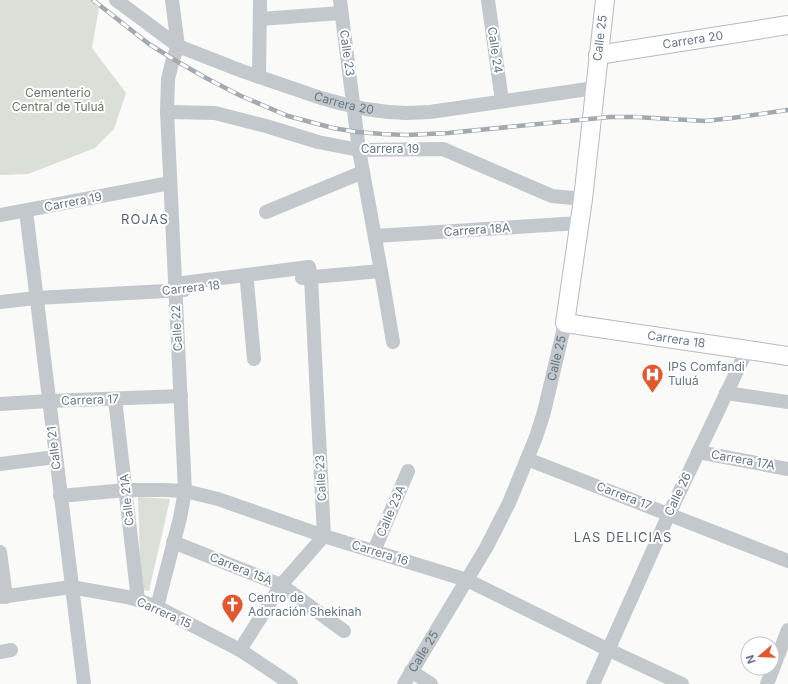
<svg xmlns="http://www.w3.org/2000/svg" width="788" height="684" font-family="Inter,sans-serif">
<rect width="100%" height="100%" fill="#fafaf8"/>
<g fill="#dadfd7">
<path d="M0 0H90L99 8 92 48 126 93 114 129 95 148 28 174 0 175Z"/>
<path d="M138 497 170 499 149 591 141 590Z"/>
</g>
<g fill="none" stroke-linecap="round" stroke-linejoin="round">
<defs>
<g id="major">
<path id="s3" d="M605 0 583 199 565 323 788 356"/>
<path id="s4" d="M598 55 788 25"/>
</g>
</defs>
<use href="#major" stroke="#b5babe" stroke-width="20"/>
<g stroke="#c3c8cc" stroke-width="14">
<path id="s1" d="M116 0 178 46 242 71 321 98 343 104 366 109 388 112 407 113 430 112 595 88"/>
<path d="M340 0 359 150 381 271 393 342"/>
<path d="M488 0 502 101"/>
<path d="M260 19 341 13"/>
<path d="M259 77 260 0"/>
<path d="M167 112 215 113 266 126 318 142 359 150 443 149 552 196 583 199"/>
<path d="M26 211 84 684"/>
<path d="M266 212 363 172"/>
<path d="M0 215 170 183"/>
<path d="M375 236 580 223"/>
<path d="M302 278 381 271"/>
<path d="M247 282 254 359"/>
<path d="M175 284 309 267 311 277 324 536 281 585 240 650"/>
<path d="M0 302 36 298 184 290"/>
<path d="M726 393 788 402"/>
<path d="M115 399 138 600"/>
<path d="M0 404 49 401 181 396"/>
<path d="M698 452 788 469"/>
<path d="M527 459 788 561"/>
<path d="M0 464 55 457"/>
<path d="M60 496 126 490H164L185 491 218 499 324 536 467 580 609 650 682 684"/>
<path d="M173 542 281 585 344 631"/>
<path d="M374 551 408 471"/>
<path d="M0 552 6 597"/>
<path d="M0 597 71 587 127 597 138 600 157 607 240 650 291 684"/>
<path d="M157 607 180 518 185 491 167 112 168 79 173 59 178 46 172 0"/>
<path d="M0 652 11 650"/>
<path d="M411 671 431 684"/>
<path id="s2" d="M404 684 486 548 509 503 536 437 544 412 565 323"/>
<path d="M593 684 669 514 747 350"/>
<path d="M767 684 788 630"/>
</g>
<use href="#major" stroke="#fff" stroke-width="18"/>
<defs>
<path id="rail" d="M93 0 149 44 173 59 206 78 241 96 288 116 333 128 357 132 383 134 407 135 448 133 610 117H636L705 121 732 118 788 110"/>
</defs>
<use href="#rail" stroke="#a2aab0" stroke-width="4.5"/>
<use href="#rail" stroke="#fff" stroke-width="3" stroke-dasharray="9" stroke-linecap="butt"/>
</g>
<defs>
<symbol id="hospital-pin" viewBox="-11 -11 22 30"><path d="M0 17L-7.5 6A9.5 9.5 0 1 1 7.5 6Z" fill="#e4572e" stroke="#fff"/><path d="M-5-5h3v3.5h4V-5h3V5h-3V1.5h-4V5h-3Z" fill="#fff"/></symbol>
<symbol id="church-pin" viewBox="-11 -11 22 30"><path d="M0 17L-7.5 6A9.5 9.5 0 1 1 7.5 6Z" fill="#e4572e" stroke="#fff"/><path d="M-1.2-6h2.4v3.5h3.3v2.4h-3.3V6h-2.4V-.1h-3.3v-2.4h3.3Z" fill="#fff"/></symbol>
</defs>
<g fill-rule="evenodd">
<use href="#hospital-pin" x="640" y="362" width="25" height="34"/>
<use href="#church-pin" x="220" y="592" width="25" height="34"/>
</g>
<g text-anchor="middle" stroke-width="4" stroke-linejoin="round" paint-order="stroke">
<g font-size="12" fill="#657683" stroke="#fff">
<text transform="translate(600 38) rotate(-83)" y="4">Calle 25</text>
<text dy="4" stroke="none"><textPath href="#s4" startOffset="96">Carrera 20</textPath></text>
<text transform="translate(495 50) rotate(82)" y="4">Calle 24</text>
<text transform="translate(347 53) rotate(82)" y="4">Calle 23</text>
<text dy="4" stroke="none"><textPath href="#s1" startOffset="253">Carrera 20</textPath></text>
<text x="390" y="153">Carrera 19</text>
<text transform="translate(73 202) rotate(-11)" y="4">Carrera 19</text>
<text transform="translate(477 230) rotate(-4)" y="4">Carrera 18A</text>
<text transform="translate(191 288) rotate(-6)" y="4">Carrera 18</text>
<text transform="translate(177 328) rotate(-93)" y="4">Calle 22</text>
<text dy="4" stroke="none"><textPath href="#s3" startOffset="438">Carrera 18</textPath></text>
<text dy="4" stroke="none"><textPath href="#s2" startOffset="362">Calle 25</textPath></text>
<text transform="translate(90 400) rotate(-2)" y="4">Carrera 17</text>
<text transform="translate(54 448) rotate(-97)" y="4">Calle 21</text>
<text transform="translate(743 460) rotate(10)" y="4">Carrera 17A</text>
<text transform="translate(321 478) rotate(-93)" y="4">Calle 23</text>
<text transform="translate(678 494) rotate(-65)" y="4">Calle 26</text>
<text transform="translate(624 496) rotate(21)" y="4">Carrera 17</text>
<text transform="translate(127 500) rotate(-96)" y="4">Calle 21A</text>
<text transform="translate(391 511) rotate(-67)" y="4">Calle 23A</text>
<text transform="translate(380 553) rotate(17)" y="4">Carrera 16</text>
<text transform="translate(241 569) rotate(22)" y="4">Carrera 15A</text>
<text transform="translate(164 613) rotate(24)" y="4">Carrera 15</text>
<text dy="4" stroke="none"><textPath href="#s2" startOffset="38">Calle 25</textPath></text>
</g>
<g font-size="12" fill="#687a64" stroke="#fff">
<text x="58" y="97">Cementerio<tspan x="58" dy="14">Central de Tuluá</tspan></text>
</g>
<g font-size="12" fill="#657683" stroke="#fff" text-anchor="start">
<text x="668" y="371">IPS Comfandi<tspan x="668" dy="14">Tuluá</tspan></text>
<text x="248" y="602">Centro de<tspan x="248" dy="14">Adoración Shekinah</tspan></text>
</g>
<g font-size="13" letter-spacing="1" fill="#57646e" stroke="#fff">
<text x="145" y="224">ROJAS</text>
<text x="623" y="542">LAS DELICIAS</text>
</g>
</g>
<g transform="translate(760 656) rotate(251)"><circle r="19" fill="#ffffff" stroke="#c1c8cd"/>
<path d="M0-3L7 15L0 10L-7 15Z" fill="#e4572e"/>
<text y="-6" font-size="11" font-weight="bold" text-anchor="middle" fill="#657683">N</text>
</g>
</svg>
